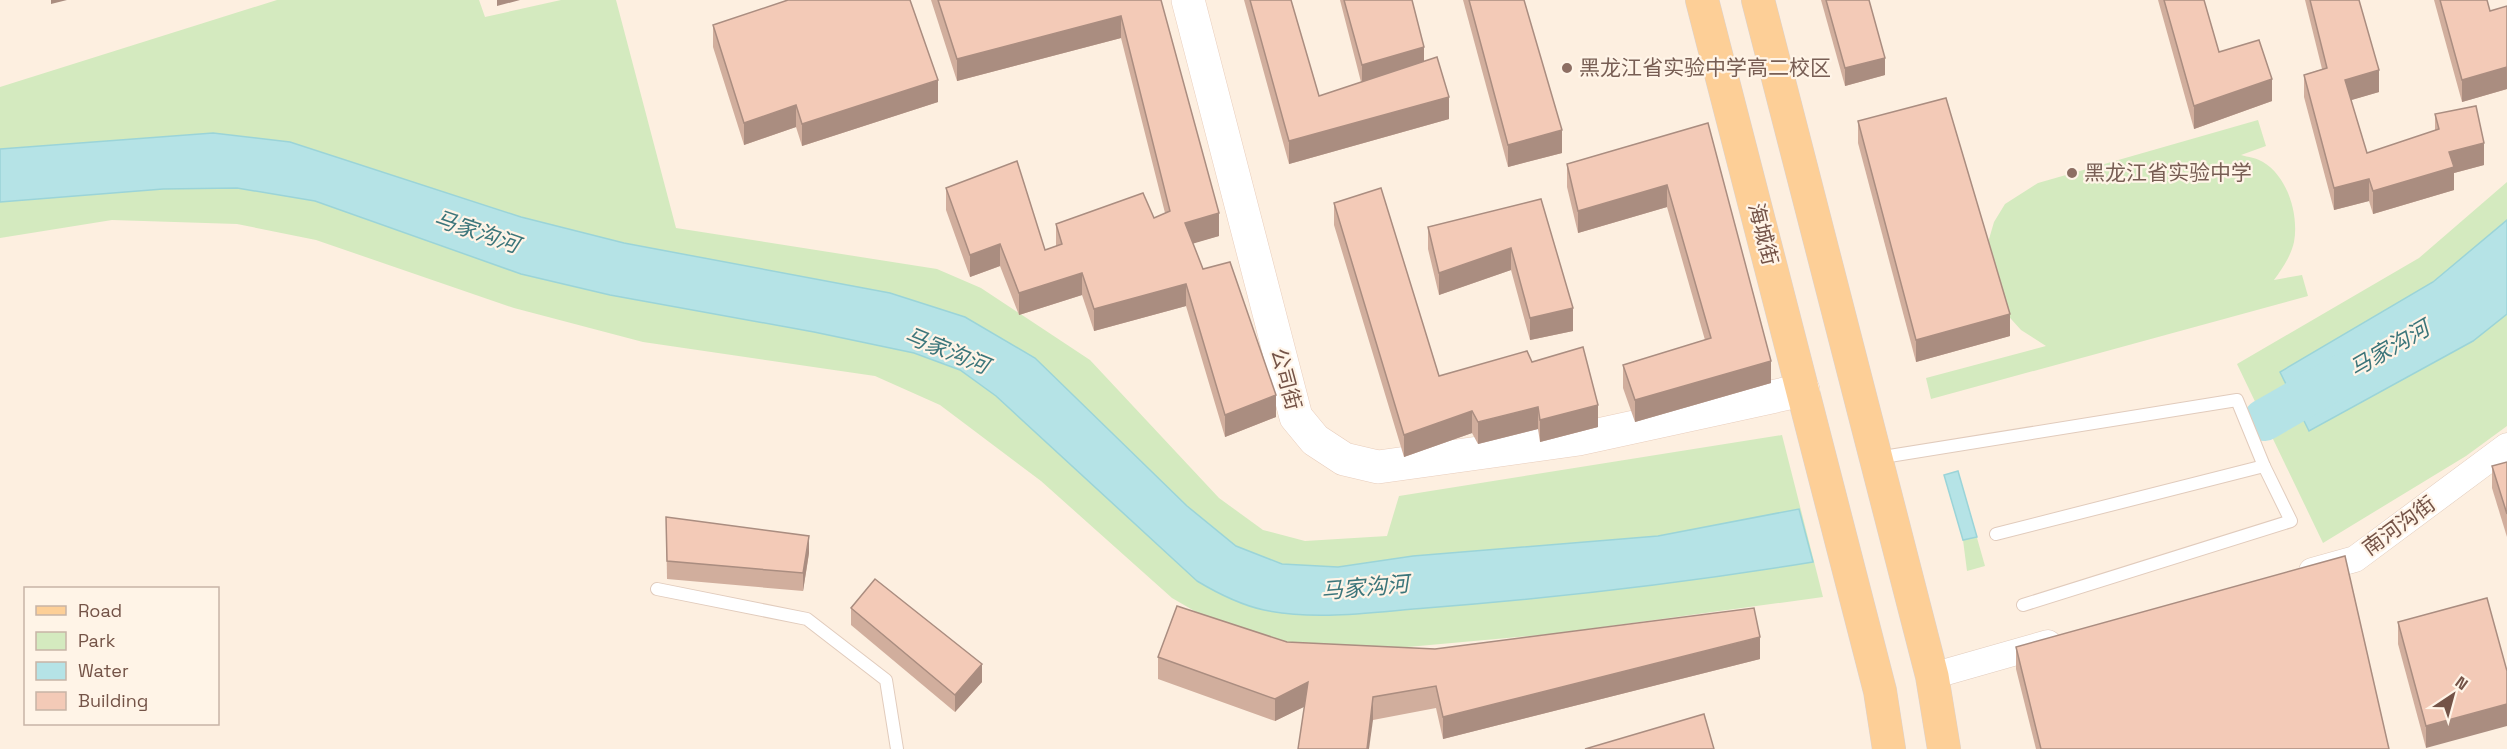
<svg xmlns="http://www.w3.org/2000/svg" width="2507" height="749" font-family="'Space Grotesk','Noto Sans SC',sans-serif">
<rect width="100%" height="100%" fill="#fdefe0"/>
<g fill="#d4eabf">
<path d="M277 0H479L485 17 561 0H616L676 228 937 269 981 288 1090 360 1219 498 1263 530 1305 541 1387 536 1399 496 1782 435 1823 597 1552 634 1353 652 1241 638 1172 598 1041 481 940 405 875 376 643 342 514 308 316 240 237 224 112 220 0 238V87Z"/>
<path d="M2258 120 2266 146 2241 155C2248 157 2257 158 2263 162 2288 177 2299 215 2294 242 2291 256 2282 269 2274 280L2302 275 2308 296 1931 399 1926 378 2046 346 2021 330 2002 309 1987 246 1994 222 2005 204 2038 183Z"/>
<path d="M2507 182V426L2466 456 2323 543 2237 364 2419 258Z"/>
<path d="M1958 471 1985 566 1967 571 1963 540 1944 475Z"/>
</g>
<g fill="#b5e3e6" stroke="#9bd4d8" stroke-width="1.5">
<path d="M213 133 290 142 521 217 624 243 890 293 965 317 1035 358 1187 506 1236 546 1282 564 1338 567 1413 556 1658 536 1799 509 1813 562C1685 583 1556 598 1426 608 1373 612 1316 621 1264 610 1241 605 1217 593 1197 581L996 396 960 370 914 353 814 332 610 295 521 274 315 201 237 188 163 189 0 202V149Z"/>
<path d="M2507 220V314L2473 341 2309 431 2280 372 2433 282Z"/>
<path d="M1958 471 1977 537 1963 540 1944 475Z"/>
</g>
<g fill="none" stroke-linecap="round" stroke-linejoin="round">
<path stroke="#b5e3e6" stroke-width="42" d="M2264 420 2344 374"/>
<defs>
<g id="lane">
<path d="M1877 458 2237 400 2264 466 1996 534"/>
<path d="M657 589 807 619 886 680 897 749"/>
<path d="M2023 605 2291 521 2264 466"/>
</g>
<g id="street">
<path d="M2312 571 2355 559 2507 446"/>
<path d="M1932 676 2048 643"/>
</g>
<path id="secondary" d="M1188 0 1296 417 1315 440 1344 459 1378 467 1579 439 1803 390"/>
<g id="primary">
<path d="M1702 0 1880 691 1889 749"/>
<path d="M1758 0 1932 676 1944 749"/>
</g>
</defs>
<use href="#lane" stroke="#e1cbbc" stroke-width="14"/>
<use href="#street" stroke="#e1cbbc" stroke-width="27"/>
<use href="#secondary" stroke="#e8cdbc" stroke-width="34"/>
<use href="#primary" stroke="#dbd2cf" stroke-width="34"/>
<use href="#lane" stroke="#fff" stroke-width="12"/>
<use href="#street" stroke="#fff" stroke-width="26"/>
<use href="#secondary" stroke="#fff" stroke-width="33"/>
<use href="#primary" stroke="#fdcf97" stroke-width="33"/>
</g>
<g fill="#d1ae9d">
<path d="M931 0H1161L1219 236 1193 243 1203 269 1276 417 1225 437 1186 306 1094 331 1082 295 1019 315 1000 266 970 277 946 210V188L1045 250 1056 246V224L1154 218 1165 213 1121 38 957 81Z"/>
<path d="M1244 0H1291L1319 96 1361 82 1340 0H1412L1424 61 1449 119 1289 164Z"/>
<path d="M1463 0H1524L1562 153 1508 167Z"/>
<path d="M1821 0H1869L1885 75 1845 86Z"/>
<path d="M2158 0H2204L2219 52 2272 101 2194 129Z"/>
<path d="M2305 0H2359L2379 92 2351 100 2367 153 2435 131V114L2484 165 2454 173V190L2373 214 2369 201 2334 210 2304 97V75L2322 69Z"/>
<path d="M2434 0H2487L2490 11 2507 6V89L2462 102Z"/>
<path d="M713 25 938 102 802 146 796 127 744 145 713 47Z"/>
<path d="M1858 121 2010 336 1916 362 1858 143Z"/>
<path d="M1708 123 1771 383 1635 422 1623 388V365L1705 340 1667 207 1578 233 1567 187V164Z"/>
<path d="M1541 199 1573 331 1530 340 1511 270 1439 295 1428 249V227Z"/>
<path d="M1334 203 1439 376 1532 362 1598 427 1540 442 1538 429 1478 444 1472 433 1404 457 1334 225Z"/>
<path d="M2507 462V537L2492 488V466Z"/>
<path d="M666 517 809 553 803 591 667 579Z"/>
<path d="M2487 598 2426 748 2398 644V622Z"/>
<path d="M851 608 982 682 955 712 851 625Z"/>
<path d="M1287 642 1435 649 1760 659 1443 739 1436 708 1373 720 1305 706 1275 721 1158 679V657Z"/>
<path d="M2016 647 2389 749H2036L2016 669Z"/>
</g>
<g fill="#aa8d80">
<path d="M51 0H67L51 4Z"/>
<path d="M497 0H520L497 6Z"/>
<path d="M1121 16V38L957 81V59Z"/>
<path d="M1424 47V65L1362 83V65Z"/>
<path d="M1885 58V75L1845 86V68Z"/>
<path d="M2507 67V89L2462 102V80Z"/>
<path d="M2379 70V92L2345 102V80Z"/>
<path d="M2272 79V101L2194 129V106Z"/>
<path d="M938 80V102L802 146V124Z"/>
<path d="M1449 97V119L1289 164V141Z"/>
<path d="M796 105V127L744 145V123Z"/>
<path d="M1562 130V153L1508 167V145Z"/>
<path d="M2484 143V165L2454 173V190L2373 214V191L2449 152Z"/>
<path d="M2369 179V201L2334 210V188Z"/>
<path d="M1667 185V207L1578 233V211Z"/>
<path d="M1219 213V236L1185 246V223Z"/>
<path d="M1000 244V266L970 277V255Z"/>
<path d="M1511 248V270L1439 295V273Z"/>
<path d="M1082 273V295L1019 315V293Z"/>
<path d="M1186 284V306L1094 331V309Z"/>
<path d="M1573 308V331L1530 340V318Z"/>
<path d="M2010 314V336L1916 362V340Z"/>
<path d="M1771 361V383L1635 422V400Z"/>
<path d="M1276 395V417L1225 437V415Z"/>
<path d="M1598 405V427L1540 442V420Z"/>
<path d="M1538 407V429L1478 444V422Z"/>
<path d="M1472 411V433L1404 457V435Z"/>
<path d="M809 536V553L803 591V573Z"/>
<path d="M1760 637V659L1443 739V717Z"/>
<path d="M982 664V682L955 712V695Z"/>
<path d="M1308 682V705L1275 721V699Z"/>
<path d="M1373 697V720L1369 749H1367Z"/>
<path d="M2507 704V726L2426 748V726Z"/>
</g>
<g fill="#f3cab7" stroke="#aa8d80" stroke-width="1.5">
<path d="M788 0H910L938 80 802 124 796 105 744 123 713 25Z"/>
<path d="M938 0H1161L1219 213 1185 223 1203 269 1230 262 1276 395 1225 415 1186 284 1094 309 1082 273 1019 293 1000 244 970 255 946 188 1017 161 1045 250 1062 244 1056 224 1143 193 1154 218 1170 211 1121 16 957 59Z"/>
<path d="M1250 0H1291L1319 96 1437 57 1449 97 1289 141Z"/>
<path d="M1344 0H1412L1424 47 1362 65Z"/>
<path d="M1469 0H1524L1562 130 1508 145Z"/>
<path d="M1826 0H1869L1885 58 1845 68Z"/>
<path d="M2164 0H2204L2219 52 2259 40 2272 79 2194 106Z"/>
<path d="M2310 0H2359L2379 70 2345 80 2367 153 2439 129 2435 114 2476 106 2484 143 2449 152 2454 167 2373 191 2369 179 2334 188 2304 75 2327 68Z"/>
<path d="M2440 0H2487L2490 11 2507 6V67L2462 80Z"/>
<path d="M1946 98 2010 314 1916 340 1858 121Z"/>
<path d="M1708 123 1771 361 1635 400 1623 365 1711 338 1667 185 1578 211 1567 164Z"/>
<path d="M1381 188 1439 376 1527 351 1532 362 1583 347 1598 405 1540 420 1538 407 1478 422 1472 411 1404 435 1334 203Z"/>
<path d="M1541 199 1573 308 1530 318 1511 248 1439 273 1428 227Z"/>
<path d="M2507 462V514L2492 466Z"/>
<path d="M666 517 809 536 803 573 667 561Z"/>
<path d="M2345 556 2389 749H2041L2016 647Z"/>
<path d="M875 579 982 664 955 695 851 608Z"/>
<path d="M2487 598 2507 671V704L2426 726 2398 622Z"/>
<path d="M1177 606 1287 642 1435 649 1754 608 1760 637 1443 717 1436 686 1373 697 1367 749H1298L1308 682 1275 699 1158 657Z"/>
<path d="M1704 714 1714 749H1585Z"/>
</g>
<g fill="#8d6e63" stroke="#fff4e7" stroke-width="2">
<circle cx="1567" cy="68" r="6"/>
<circle cx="2072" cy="173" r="6"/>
</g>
<g text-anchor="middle" stroke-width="4.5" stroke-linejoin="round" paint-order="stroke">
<g font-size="21" fill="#785e54" stroke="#fff4e7" text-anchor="start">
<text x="1579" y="75">黑龙江省实验中学高二校区</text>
<text x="2084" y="180">黑龙江省实验中学</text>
</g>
<g font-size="21" fill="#745347" stroke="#fff4e7">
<text transform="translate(1763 234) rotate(76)" y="7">海城街</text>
<text transform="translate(1286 379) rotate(75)" y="7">公司街</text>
<text transform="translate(2399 526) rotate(-36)" y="7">南河沟街</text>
</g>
<g font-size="22" font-style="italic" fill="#3b757a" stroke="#fff4e7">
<text transform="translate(477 231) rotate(19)" y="8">马家沟河</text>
<text transform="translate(2389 348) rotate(-30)" y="8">马家沟河</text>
<text transform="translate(947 350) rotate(22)" y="8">马家沟河</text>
<text transform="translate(1365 587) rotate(-5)" y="8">马家沟河</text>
</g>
</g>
<rect x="24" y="587" width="195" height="138" fill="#fff4e7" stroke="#c7b4a7" stroke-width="1.5"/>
<rect x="36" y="606" width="30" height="9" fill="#fdcf97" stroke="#c7b4a7" stroke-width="1.5"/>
<text x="78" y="617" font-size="18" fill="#745347">Road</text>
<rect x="36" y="632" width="30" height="18" fill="#d4eabf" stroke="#c7b4a7" stroke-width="1.5"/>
<text x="78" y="647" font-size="18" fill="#745347">Park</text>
<rect x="36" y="662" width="30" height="18" fill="#b5e3e6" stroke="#c7b4a7" stroke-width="1.5"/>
<text x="78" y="677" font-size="18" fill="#745347">Water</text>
<rect x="36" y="692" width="30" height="18" fill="#f3cab7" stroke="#c7b4a7" stroke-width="1.5"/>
<text x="78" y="707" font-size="18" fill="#745347">Building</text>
<g transform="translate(2453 695) rotate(36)" stroke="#fff4e7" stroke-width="4.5" paint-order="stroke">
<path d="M0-4.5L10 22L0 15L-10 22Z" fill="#745347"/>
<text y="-9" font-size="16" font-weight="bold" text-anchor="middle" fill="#745347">N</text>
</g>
</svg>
